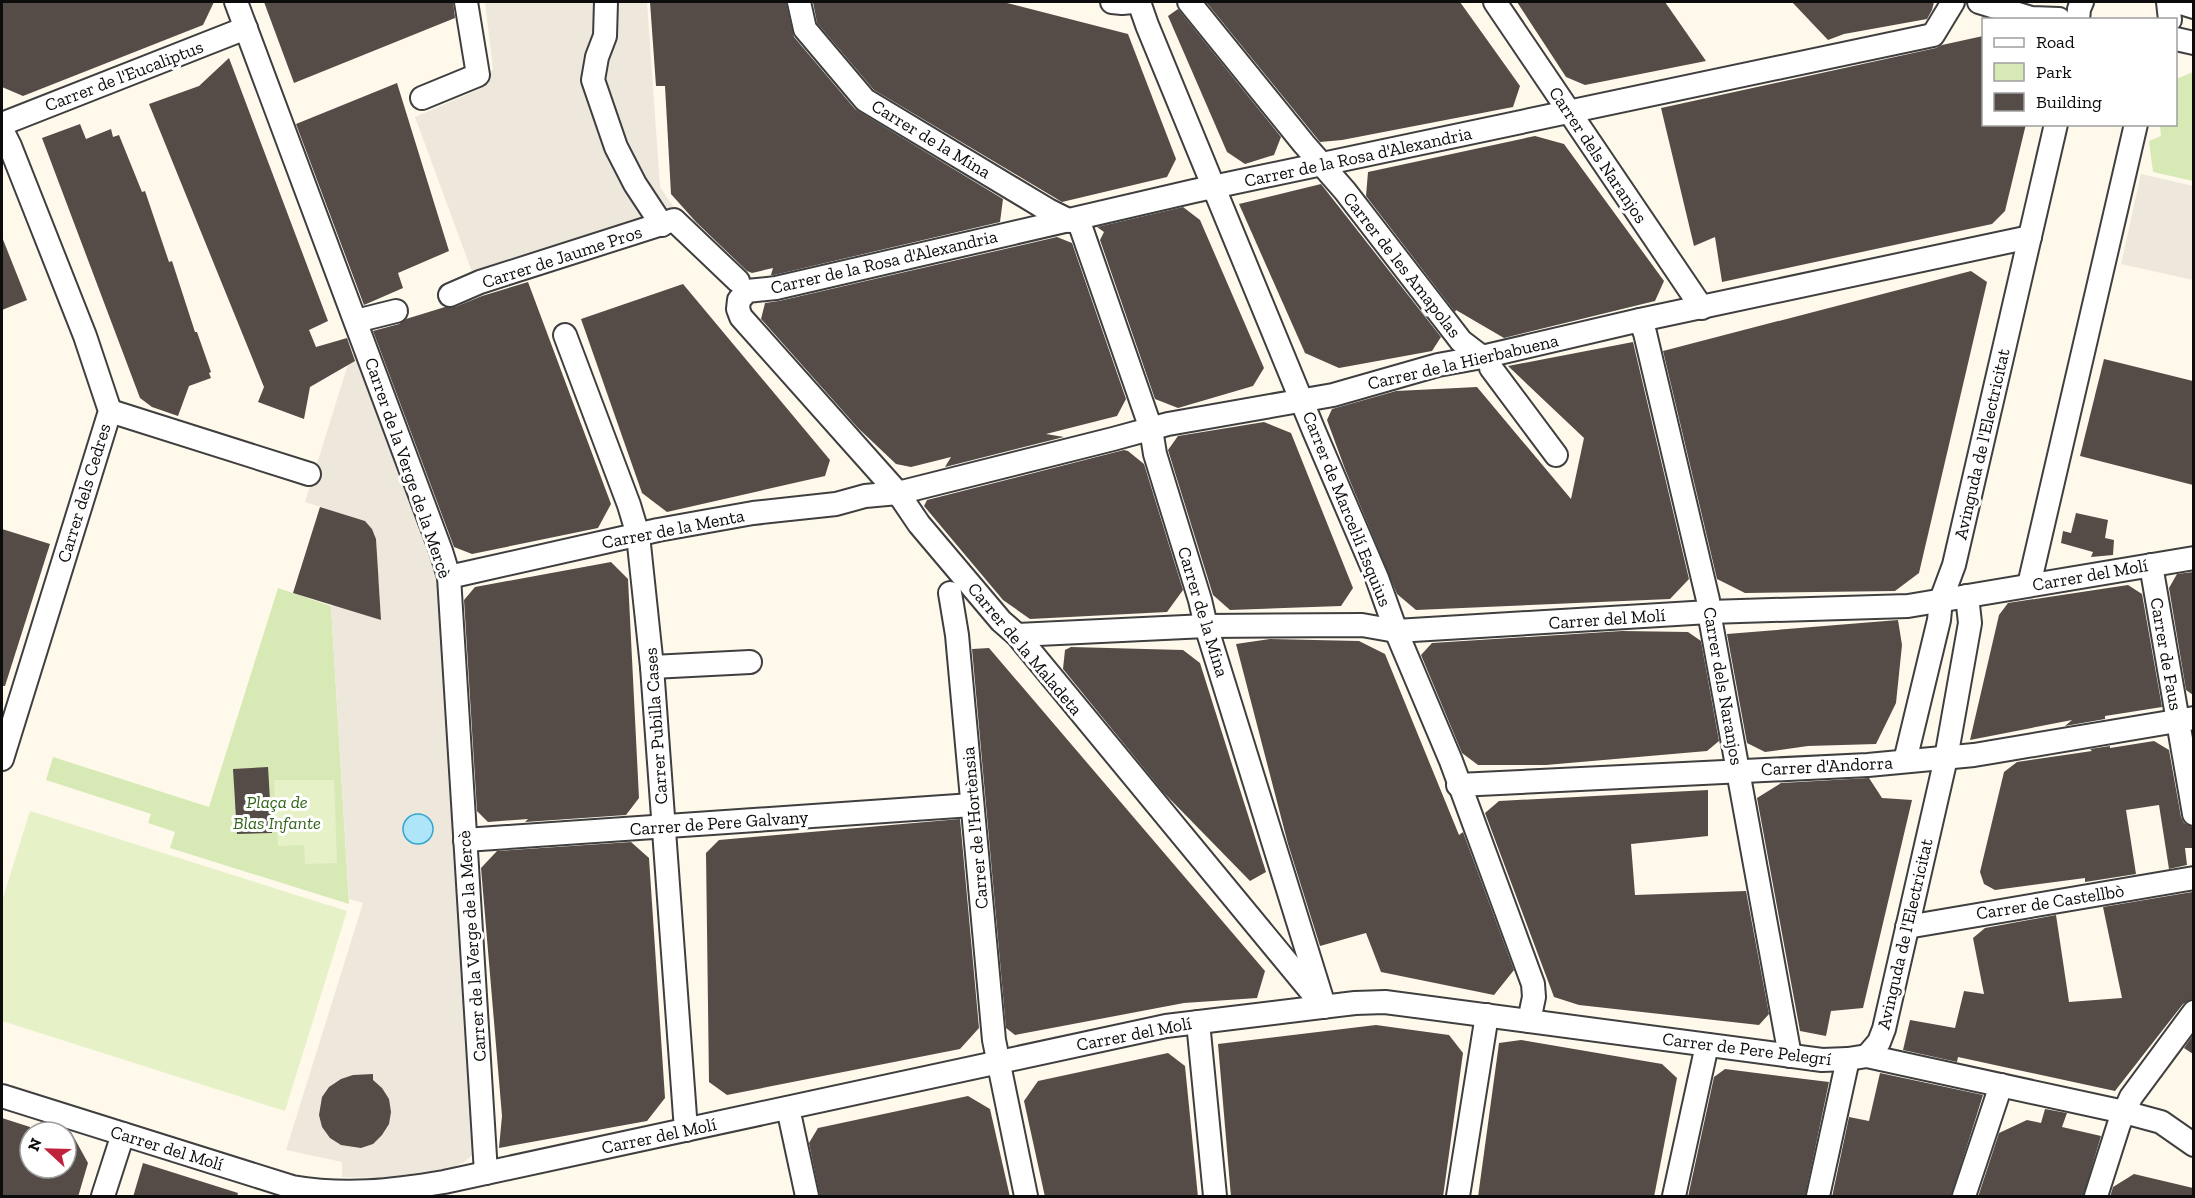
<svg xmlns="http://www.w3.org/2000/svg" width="2195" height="1198" font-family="'Zilla Slab',serif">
<rect width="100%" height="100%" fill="#fff9ec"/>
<g fill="#d7eab5">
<path d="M2193 72H2194L2193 181 2153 172 2149 141 2161 136 2160 125 2153 126V125L2176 124V79Z"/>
<path d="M278 588 331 606 349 904 170 848 175 832 148 823 151 814 46 780 53 757 209 807Z"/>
</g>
<g fill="#e7f1c7">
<path d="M274 780H334L337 863 305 864 304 845 278 846Z"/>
<path d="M30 811 347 911 285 1111 2 1021V901Z"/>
</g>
<g fill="#eee7db">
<path d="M485 2H647L660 187 688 228 479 291 415 117 480 89 493 69Z"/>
<path d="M2141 174 2193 186V280L2121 264Z"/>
<path d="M355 351 443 569 439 612 475 1153 464 1162 451 1168 382 1178 342 1177V1162L286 1150 363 903 349 899 331 606 334 605 381 620 376 539 372 529 365 521 305 502 349 361Z"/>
</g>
<circle fill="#afe5f8" stroke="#34a5d1" stroke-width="1.5" cx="418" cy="829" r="15"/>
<g fill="#554c48">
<path d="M2 2H214L203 25 23 96 2 87Z"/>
<path d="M264 2H453L455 18 294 83Z"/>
<path d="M650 2H786L794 37 855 109 1003 199 1000 222 774 275H771L773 268 752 273 747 271 696 222 671 194 665 86H656Z"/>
<path d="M813 2H1003L1128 34 1176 159 1167 177 1062 202 874 90 817 23Z"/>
<path d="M1206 2H1460L1520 86 1513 107 1342 140 1320 142Z"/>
<path d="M1517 2H1665L1706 61 1585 85 1566 77Z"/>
<path d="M1792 2H1934L1932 10 1927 19 1844 34 1828 40Z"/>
<path d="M1178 9 1281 137 1274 155 1245 164 1227 152 1168 16Z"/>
<path d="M1983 36V124H2026L2005 211 1992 224 1722 282 1715 237 1694 246 1661 108 1936 48 1942 45Z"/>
<path d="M229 58 328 321 309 330 316 347 347 338 355 361 310 387 304 419 258 402 264 387 149 104 199 86Z"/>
<path d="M397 83 449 251 398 273 403 288 364 305 296 124Z"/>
<path d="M80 124 86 139 111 129 113 137 119 135 142 192 145 191 169 262 172 261 195 332H197L211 372 209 373 211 378 189 386 178 416 152 407 140 398 42 138Z"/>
<path d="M1535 136 1564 144 1664 281 1655 301 1504 338 1456 310 1455 312 1366 196 1368 172Z"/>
<path d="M1321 184 1441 337 1432 351 1339 368 1305 353 1239 204Z"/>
<path d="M1183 207 1200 220 1264 368 1253 386 1178 408 1155 399 1100 240 1104 232 1097 227Z"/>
<path d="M2 237 27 300 2 310Z"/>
<path d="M1057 237 1072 243 1126 399 1117 416 1046 434 1064 437 945 467 951 457 911 467 896 464 858 428 761 319 765 303 779 301Z"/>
<path d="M1971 271 1987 282 1919 573 1895 591 1745 593 1717 579 1663 351Z"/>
<path d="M528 282 611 504 598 528 472 554 454 547 373 331 399 324 406 319 445 307H455L482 296Z"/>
<path d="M683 284 830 460 825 476 667 512 642 493 581 319Z"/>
<path d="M1633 342 1689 579 1670 599 1416 610 1397 594 1345 469 1327 420 1332 409 1396 391 1477 387 1571 499 1584 438 1508 366Z"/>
<path d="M2104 359 2193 381V485L2080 456Z"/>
<path d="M1264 422 1291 433 1353 588 1341 606 1230 610 1213 595 1168 450 1178 436Z"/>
<path d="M1124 450 1128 451 1144 464 1183 590 1167 612 1030 619 1003 600 924 506 927 500Z"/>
<path d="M320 507 365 521 372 529 376 539 381 620 293 593Z"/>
<path d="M2076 513 2108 520 2105 538 2114 540 2113 555 2091 557 2093 552 2061 543 2063 531 2071 533Z"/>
<path d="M2 529 50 544 5 686H2Z"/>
<path d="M611 562 628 579 639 798 626 815 525 822 528 819 488 822 477 811 464 600 475 587Z"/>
<path d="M2193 572V695L2186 690 2169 588 2177 574Z"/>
<path d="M2128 585 2142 594 2162 707 2105 716V719L2065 726 2072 720 1970 740 1999 615 2008 603Z"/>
<path d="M1898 620 1902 645 1896 703 1876 744 1808 746 1765 752 1747 743 1727 634Z"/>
<path d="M1622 631 1688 632 1701 641 1719 741 1707 751 1546 765H1478L1462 753 1421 655 1432 643Z"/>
<path d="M1270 639 1359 641 1385 654 1459 835 1463 832 1514 970 1494 995 1381 972 1366 933 1320 946 1288 844 1236 644Z"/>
<path d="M1071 647 1183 650 1200 663 1266 872 1250 881 1164 793 1063 669 1065 650Z"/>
<path d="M989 648 1265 971 1257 998 1184 1003 1015 1035 1006 1028 972 649Z"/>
<path d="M2154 741 2169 750 2181 817 2184 823 2193 827V848H2185L2187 865 2169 869 2159 805 2126 810 2136 874 2085 882V878L1995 890 1984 884 1980 872 2004 772 2017 762 2092 751 2090 749 2110 746V748Z"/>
<path d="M268 767 272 833 237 834 233 769Z"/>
<path d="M1869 778 1882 798 1912 800 1863 1008 1831 1011 1826 1036 1800 1031 1757 798 1781 783Z"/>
<path d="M1708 790V836L1631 844 1635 895 1746 891 1769 1014 1759 1025 1579 1005 1554 997 1485 813 1499 801Z"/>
<path d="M960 819 979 1028 960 1049 727 1095 709 1082 706 853 719 840Z"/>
<path d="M631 842 649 858 665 1098 647 1121 499 1148 502 1116 481 868 497 851Z"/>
<path d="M2192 892 2193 999 2183 1004 2115 1091 1958 1057 1957 1062 1903 1050 1910 1020 1955 1028 1964 991 1984 994 1973 938 1985 928 2056 915 2069 1002 2122 998 2103 907Z"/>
<path d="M1376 1025 1449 1035 1463 1053 1443 1197H1231L1218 1044Z"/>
<path d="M2193 1035V1054L2184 1048Z"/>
<path d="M1521 1040 1662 1064 1677 1078 1654 1197H1478L1499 1043Z"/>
<path d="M1168 1053 1185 1066 1198 1197H1045L1024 1101 1038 1081Z"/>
<path d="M1725 1069 1829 1082 1805 1197H1688L1714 1077Z"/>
<path d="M1880 1073 1983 1095 1951 1197H1832L1849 1117 1869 1121Z"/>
<path d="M373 1074V1080L382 1088 389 1099 391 1112 389 1124 382 1135 373 1144 361 1148 341 1145 330 1138 322 1127 319 1115 322 1097 329 1087 341 1079 353 1075Z"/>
<path d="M968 1096 990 1109 1010 1197H820L809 1143 818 1128Z"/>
<path d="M2045 1109 2067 1113 2062 1127 2101 1136 2083 1197H1978L1999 1133 2027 1120 2041 1123Z"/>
<path d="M2 1118 30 1127V1168H66V1130L71 1132 88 1163 78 1197H2Z"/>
<path d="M143 1163 238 1193 237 1197H133Z"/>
<path d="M2134 1174 2193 1188V1197H2110L2113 1187Z"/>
</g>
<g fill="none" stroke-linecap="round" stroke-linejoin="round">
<defs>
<g id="minor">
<path d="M236 2 441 551 449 577 486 1173"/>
<path d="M606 2 605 36 597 57 593 80 616 147 635 184 662 225"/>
<path d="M799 2 805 29 865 100 1048 210 1070 221"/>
<path d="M1112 2 1122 3 1133 2"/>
<path d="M1139 2 1147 25 1314 431 1377 578 1396 631 1451 761 1533 984 1534 997 1529 1021"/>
<path d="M1189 2 1304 144 1345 191 1461 341 1482 357"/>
<path d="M1495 2 1702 308"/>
<path d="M1979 2 2031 18 2059 19"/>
<path d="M2168 2 2170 20"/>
<path d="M2178 2 2194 7"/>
<path d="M2078 20 2079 9 2082 2"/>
<path d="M2176 39 2194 43"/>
<path d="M422 98 478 75 466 2"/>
<path d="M2 124 246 28"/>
<path d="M2 130 10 146 85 336 110 411 2 759"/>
<path d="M1078 219 1151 429 1155 454 1200 600 1206 626 1322 999"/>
<path d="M450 295 480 282 674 220 738 281"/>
<path d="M1640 320 1645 333 1708 600 1709 612 1790 1056"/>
<path d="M356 321 396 311"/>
<path d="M565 335 629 505 638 535 652 667 686 1130"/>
<path d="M1491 368 1556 455"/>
<path d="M110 411 309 474"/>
<path d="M2151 565 2194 814"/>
<path d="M449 577 658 530 753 513 836 504 865 496 898 493 1113 439 1168 424 1333 395 1438 365 1482 357 1640 320 2030 237"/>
<path d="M2029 585 2136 124"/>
<path d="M950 593 957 635 994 1040 1026 1196"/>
<path d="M1017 635 1206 626 1362 625 1396 631 1709 612 1908 606 2194 558"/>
<path d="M652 667 750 662"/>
<path d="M1905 761 1939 620 1941 600 1954 565 2056 124"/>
<path d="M1458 785 1868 765 1974 755 2194 718"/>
<path d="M465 840 972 805"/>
<path d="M1907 927 2194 878"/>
<path d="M1324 1007 1017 635 1001 621 919 524 898 493 741 317 738 309 739 300 747 291 776 288 1194 191 1933 35 1953 2"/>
<path d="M1198 1022 1215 1196"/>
<path d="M1867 1056 1879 1042 1884 1029 1946 758 1970 623 1967 596"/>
<path d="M2 1096 292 1187C345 1196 391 1191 444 1182L1166 1026 1355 1003 1385 1002 1822 1060 1848 1059 1867 1056 2124 1112 2161 1122 2194 1145"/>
<path d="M788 1108 807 1196"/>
<path d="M103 1196 123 1134"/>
<path d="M1458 1196 1487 1015"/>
<path d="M1674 1196 1707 1045"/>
<path d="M1818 1196 1848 1059"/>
<path d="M1964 1196 2001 1085"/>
<path d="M2096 1196 2119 1124 2131 1097 2194 1012"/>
</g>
</defs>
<use href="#minor" stroke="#3f3f3f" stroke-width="26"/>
<use href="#minor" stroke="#fff" stroke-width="22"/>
</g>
<g text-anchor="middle" stroke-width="6" stroke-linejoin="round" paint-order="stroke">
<g font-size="18" fill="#0c0c0c" stroke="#fff">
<text transform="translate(124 76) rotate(-21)" y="6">Carrer de l'Eucaliptus</text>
<text transform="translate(931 139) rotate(31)" y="6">Carrer de la Mina</text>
<text transform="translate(1598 155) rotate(56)" y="6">Carrer dels Naranjos</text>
<text transform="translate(1358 157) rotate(-12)" y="6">Carrer de la Rosa d'Alexandria</text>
<text transform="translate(562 257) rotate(-18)" y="6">Carrer de Jaume Pros</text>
<text transform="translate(884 262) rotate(-13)" y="6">Carrer de la Rosa d'Alexandria</text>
<text transform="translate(1402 265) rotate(52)" y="6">Carrer de les Amapolas</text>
<text transform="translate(1463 362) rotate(-13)" y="6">Carrer de la Hierbabuena</text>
<text transform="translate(1982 444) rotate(-77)" y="6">Avinguda de l'Electricitat</text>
<text transform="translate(408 468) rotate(71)" y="6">Carrer de la Verge de la Mercè</text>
<text transform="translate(84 493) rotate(-73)" y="6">Carrer dels Cedres</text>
<text transform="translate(1347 509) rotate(68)" y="6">Carrer de Marcel·lí Esquius</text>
<text transform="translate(673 529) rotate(-11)" y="6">Carrer de la Menta</text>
<text transform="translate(2090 575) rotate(-10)" y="6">Carrer del Molí</text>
<text transform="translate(1203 612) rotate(73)" y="6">Carrer de la Mina</text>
<text transform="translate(1607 619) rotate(-4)" y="6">Carrer del Molí</text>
<text transform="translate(1025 649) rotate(50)" y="6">Carrer de la Maladeta</text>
<text transform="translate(2166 654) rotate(80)" y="6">Carrer de Faus</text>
<text transform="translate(1723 686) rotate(80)" y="6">Carrer dels Naranjos</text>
<text transform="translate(656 726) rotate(-94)" y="6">Carrer Pubilla Cases</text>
<text transform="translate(1827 766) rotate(-3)" y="6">Carrer d'Andorra</text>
<text transform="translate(719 823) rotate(-4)" y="6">Carrer de Pere Galvany</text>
<text transform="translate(975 828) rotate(-95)" y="6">Carrer de l'Hortènsia</text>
<text transform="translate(2050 902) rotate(-9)" y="6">Carrer de Castellbò</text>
<text transform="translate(1905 934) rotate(-77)" y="6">Avinguda de l'Electricitat</text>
<text transform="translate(472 946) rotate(-94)" y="6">Carrer de la Verge de la Mercè</text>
<text transform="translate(1134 1034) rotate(-11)" y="6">Carrer del Molí</text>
<text transform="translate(1747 1049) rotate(7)" y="6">Carrer de Pere Pelegrí</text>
<text transform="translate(659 1136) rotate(-12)" y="6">Carrer del Molí</text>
<text transform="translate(167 1148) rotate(17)" y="6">Carrer del Molí</text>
</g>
<g font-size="18" font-style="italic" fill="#33651b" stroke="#fff">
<text x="277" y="808">Plaça de<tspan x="277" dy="21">Blas Infante</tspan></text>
</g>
</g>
<rect width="2195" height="1198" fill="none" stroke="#0c0c0c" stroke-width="6"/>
<rect x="1982" y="18" width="195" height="108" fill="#ffffff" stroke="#9e9e9e" stroke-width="1.5"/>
<rect x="1994" y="38" width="30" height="9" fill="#ffffff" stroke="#9e9e9e" stroke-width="1.5"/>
<text x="2036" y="48" font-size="18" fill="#0c0c0c">Road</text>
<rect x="1994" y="63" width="30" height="18" fill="#d7eab5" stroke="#9e9e9e" stroke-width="1.5"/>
<text x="2036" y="78" font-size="18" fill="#0c0c0c">Park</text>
<rect x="1994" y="93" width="30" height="18" fill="#554c48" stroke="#9e9e9e" stroke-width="1.5"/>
<text x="2036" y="108" font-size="18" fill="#0c0c0c">Building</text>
<g transform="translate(48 1150) rotate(292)"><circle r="28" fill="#ffffff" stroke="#9e9e9e" stroke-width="1.5"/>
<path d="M0-4.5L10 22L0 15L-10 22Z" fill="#c0213b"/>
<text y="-9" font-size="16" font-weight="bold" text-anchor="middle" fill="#0c0c0c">N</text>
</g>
</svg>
